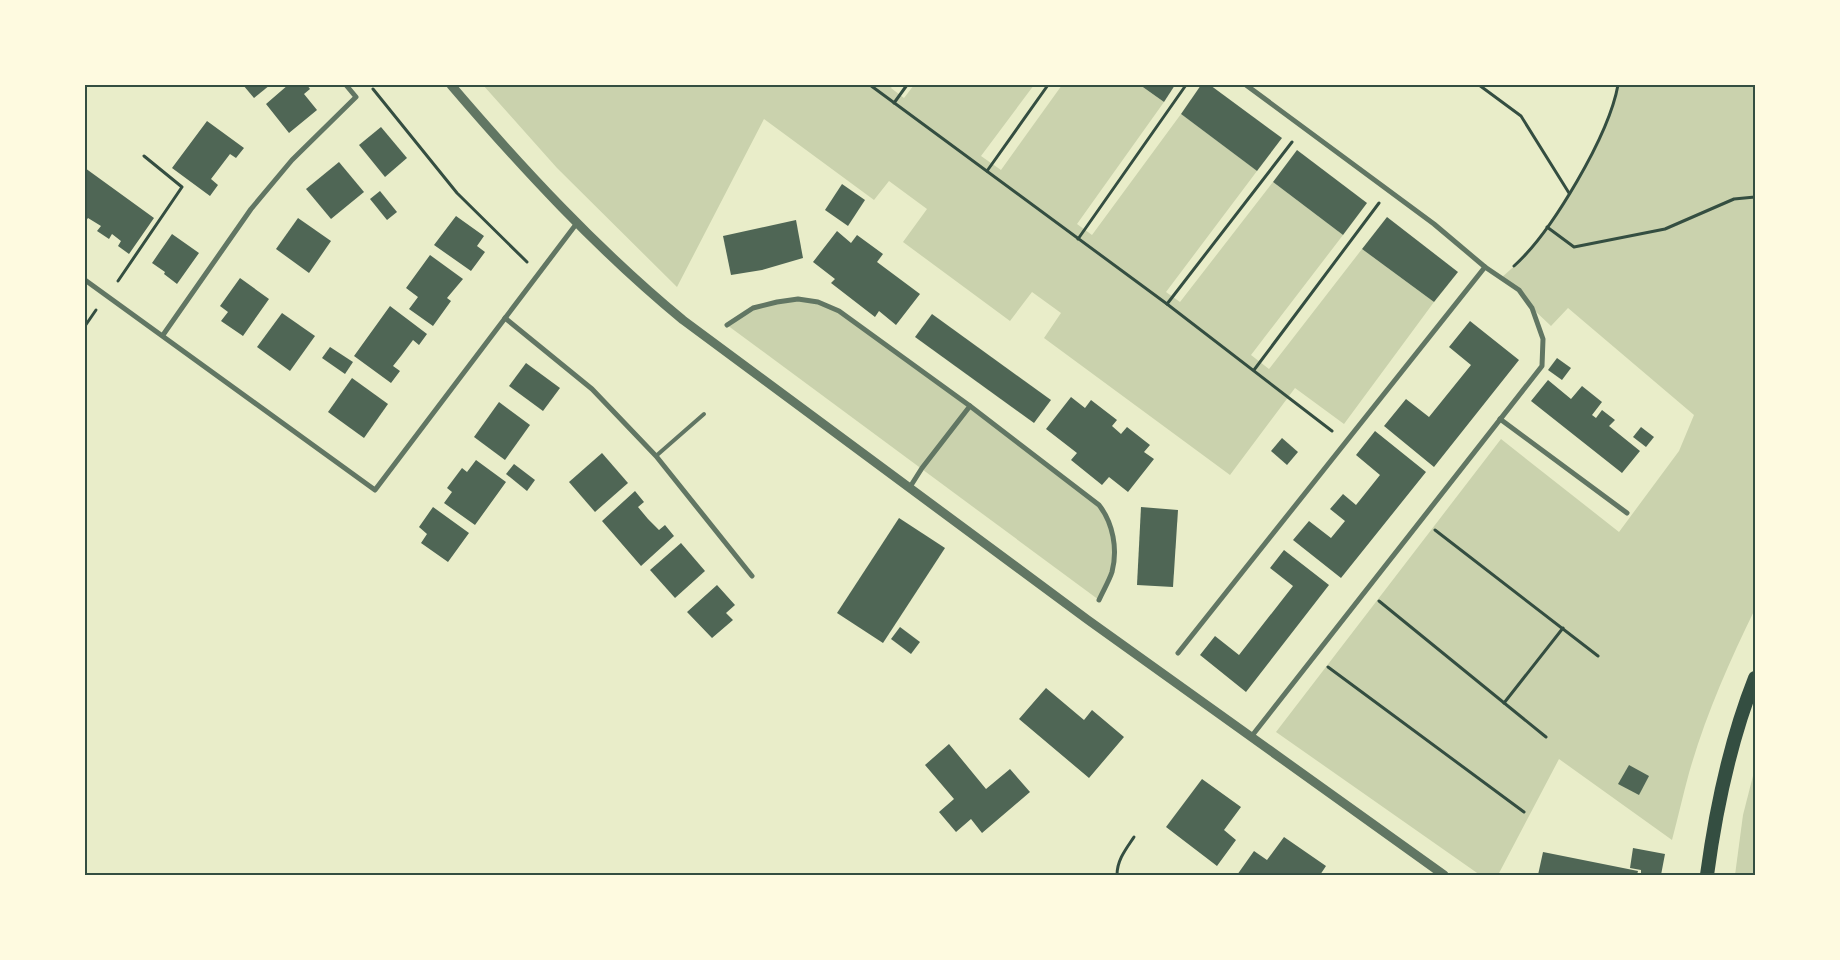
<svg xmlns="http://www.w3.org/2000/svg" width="1840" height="960" font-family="Bitter,serif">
<rect width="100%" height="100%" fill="#e9edc9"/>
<g fill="#cad2ad">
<path d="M483 85H893L891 88 904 98 914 85H1034L981 156 1001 170 1062 85H1140L1164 102 1077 224 1092 235 1181 114 1257 171 1166 292 1180 302 1273 182 1343 235 1251 355 1269 369 1362 249 1434 302 1344 424 1295 388 1230 475 1044 338 1061 313 1032 292 1010 321 903 242 927 209 889 181 874 200 764 119 677 287 557 168Z"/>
<path d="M1618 85H1755V609C1729 662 1705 717 1689 773 1683 795 1678 817 1672 840L1559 759 1498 875H1480L1276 732 1501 439 1619 532 1679 451 1694 415 1568 308 1551 326 1532 308 1519 290 1501 278 1528 254 1547 227 1599 143Z"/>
<path d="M798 299 818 302 839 311 1099 505 1113 529 1112 571 1099 600 727 325 753 308Z"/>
<path d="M1755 768V875H1735L1743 815Z"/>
</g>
<g fill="#4f6655">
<path d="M243 85H270L254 98Z"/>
<path d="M288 85H307L310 89 304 94 317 110 289 133 266 104Z"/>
<path d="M1140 85H1175L1164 102Z"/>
<path d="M1201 85H1210L1282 138 1257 171 1181 114Z"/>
<path d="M207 121 244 148 236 158 230 154 211 179 218 185 210 196 172 168Z"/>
<path d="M381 127 407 158 385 177 359 145Z"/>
<path d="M1297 150 1367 203 1343 235 1273 182Z"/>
<path d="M339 162 364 192 331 219 306 189Z"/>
<path d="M85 168 154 218 129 254 118 246 121 241 112 234 109 239 97 231 101 226 88 218 85 222Z"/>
<path d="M842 184 865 200 848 226 825 210Z"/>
<path d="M380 191 397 212 387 220 370 199Z"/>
<path d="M456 216 484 236 477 246 485 252 471 271 434 245Z"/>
<path d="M1387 217 1458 272 1434 302 1362 249Z"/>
<path d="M298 218 331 241 309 273 276 249Z"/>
<path d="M796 220 803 258 762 270 731 275 723 236Z"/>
<path d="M837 231 851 243 857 235 883 254 877 262 920 294 896 325 879 311 875 317 831 283 835 279 813 262Z"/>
<path d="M172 234 199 253 177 284 164 274 165 272 152 263Z"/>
<path d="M430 255 463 279 447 298 451 301 433 326 409 309 418 297 406 288Z"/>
<path d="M240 278 269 299 243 336 221 321 228 312 220 306Z"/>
<path d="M390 306 427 334 419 345 413 340 401 356 393 366 400 371 391 383 354 356Z"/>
<path d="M282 313 315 336 290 371 257 347Z"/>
<path d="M932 314 1051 400 1034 423 915 337Z"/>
<path d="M1470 321 1519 360 1434 467 1384 426 1406 399 1429 417 1471 365 1449 347Z"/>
<path d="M330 347 353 362 345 374 322 358Z"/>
<path d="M1557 358 1571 368 1562 380 1548 370Z"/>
<path d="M526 363 560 388 543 411 509 386Z"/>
<path d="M352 378 388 404 364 438 328 412Z"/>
<path d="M1548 380 1571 399 1582 386 1602 402 1592 415 1596 418 1602 410 1615 420 1609 426 1640 451 1622 473 1531 401Z"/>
<path d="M1071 397 1085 408 1091 400 1117 420 1112 426 1121 434 1127 427 1150 445 1144 452 1154 459 1128 492 1109 477 1102 485 1071 460 1077 453 1046 429Z"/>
<path d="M499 402 530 425 505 460 474 437Z"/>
<path d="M1641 427 1654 437 1646 447 1633 437Z"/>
<path d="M1375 431 1426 472 1341 578 1293 540 1309 521 1331 538 1345 521 1330 509 1343 494 1356 505 1380 475 1356 455Z"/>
<path d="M1282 438 1298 452 1287 465 1271 451Z"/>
<path d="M602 453 628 483 595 512 569 482Z"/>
<path d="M476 460 506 482 475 525 444 503 452 492 447 488 462 468 467 472Z"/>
<path d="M514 464 535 480 527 491 506 474Z"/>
<path d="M635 491 644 502 638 507 648 519 659 530 665 525 674 536 641 566 602 521Z"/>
<path d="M433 507 469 533 448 562 421 543 427 534 419 527Z"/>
<path d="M1141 507 1178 510 1173 587 1137 585Z"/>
<path d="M899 518 945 548 883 643 837 613Z"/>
<path d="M681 543 705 571 675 598 650 570Z"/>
<path d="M1284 550 1329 585 1246 692 1200 655 1215 636 1239 655 1293 586 1270 568Z"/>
<path d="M717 585 735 605 726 613 733 620 712 638 687 612Z"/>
<path d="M900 627 920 642 911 654 891 639Z"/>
<path d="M1046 688 1084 720 1092 710 1124 737 1089 778 1019 719Z"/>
<path d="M949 744 986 789 1010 769 1030 792 982 833 971 819 956 832 939 812 954 799 925 765Z"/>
<path d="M1629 765 1649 776 1639 795 1618 784Z"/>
<path d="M1202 779 1241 807 1224 830 1236 840 1217 866 1166 827Z"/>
<path d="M1284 837 1326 866 1320 875H1237L1254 851 1267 860Z"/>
<path d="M1633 848 1665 854 1661 875H1641V870L1630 868Z"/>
<path d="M1543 852 1638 871 1637 875H1538Z"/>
</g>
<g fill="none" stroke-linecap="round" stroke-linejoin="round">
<g stroke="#344e41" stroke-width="3">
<path d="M870 85 1167 304 1332 431"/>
<path d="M1479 85 1521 116 1569 193"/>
<path d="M373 89 457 193 527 262"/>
<path d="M894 103 907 85"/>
<path d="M987 171 1048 85"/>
<path d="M1547 227 1574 247 1665 229 1734 199 1755 197"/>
<path d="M1078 239 1186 85"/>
<path d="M1514 266C1552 232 1609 135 1618 85"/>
<path d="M118 281 182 187 144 156"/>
<path d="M1167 304 1292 142"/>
<path d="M85 326 96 310"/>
<path d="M1254 370 1379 203"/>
<path d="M1435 530 1598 656"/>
<path d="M1379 601 1546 737"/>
<path d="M1328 667 1524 812"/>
<path d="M1504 703 1563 628"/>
<path d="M1117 875C1117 860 1126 849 1134 837"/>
</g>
<path stroke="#617663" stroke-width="4" d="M656 456 704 414"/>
<g stroke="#617663" stroke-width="5">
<path d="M1246 85 1434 224 1485 267 1519 290 1532 308 1543 339 1542 366 1251 737"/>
<path d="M85 280 375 490 577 223"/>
<path d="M505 318 592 389 656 456 752 576"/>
<path d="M727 325 753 308 777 302 798 299 818 302 839 311 970 406 1099 505C1113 523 1118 549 1112 572 1109 581 1103 591 1099 600"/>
<path d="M163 335 251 209 292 160 356 97 346 85"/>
<path d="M1500 419 1627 513"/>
<path d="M910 487 922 468 970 406"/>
<path d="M1178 653 1485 267"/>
</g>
<path stroke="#617663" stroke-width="9" d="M451 85C522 168 598 250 683 320L1088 620 1444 875"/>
<path stroke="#344e41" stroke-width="14" d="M1707 875C1716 808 1730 741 1755 678"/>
</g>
<rect width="1840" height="960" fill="none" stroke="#fefae0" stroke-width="172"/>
<rect x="86" y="86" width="1668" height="788" fill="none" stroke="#344e41" stroke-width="2"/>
</svg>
